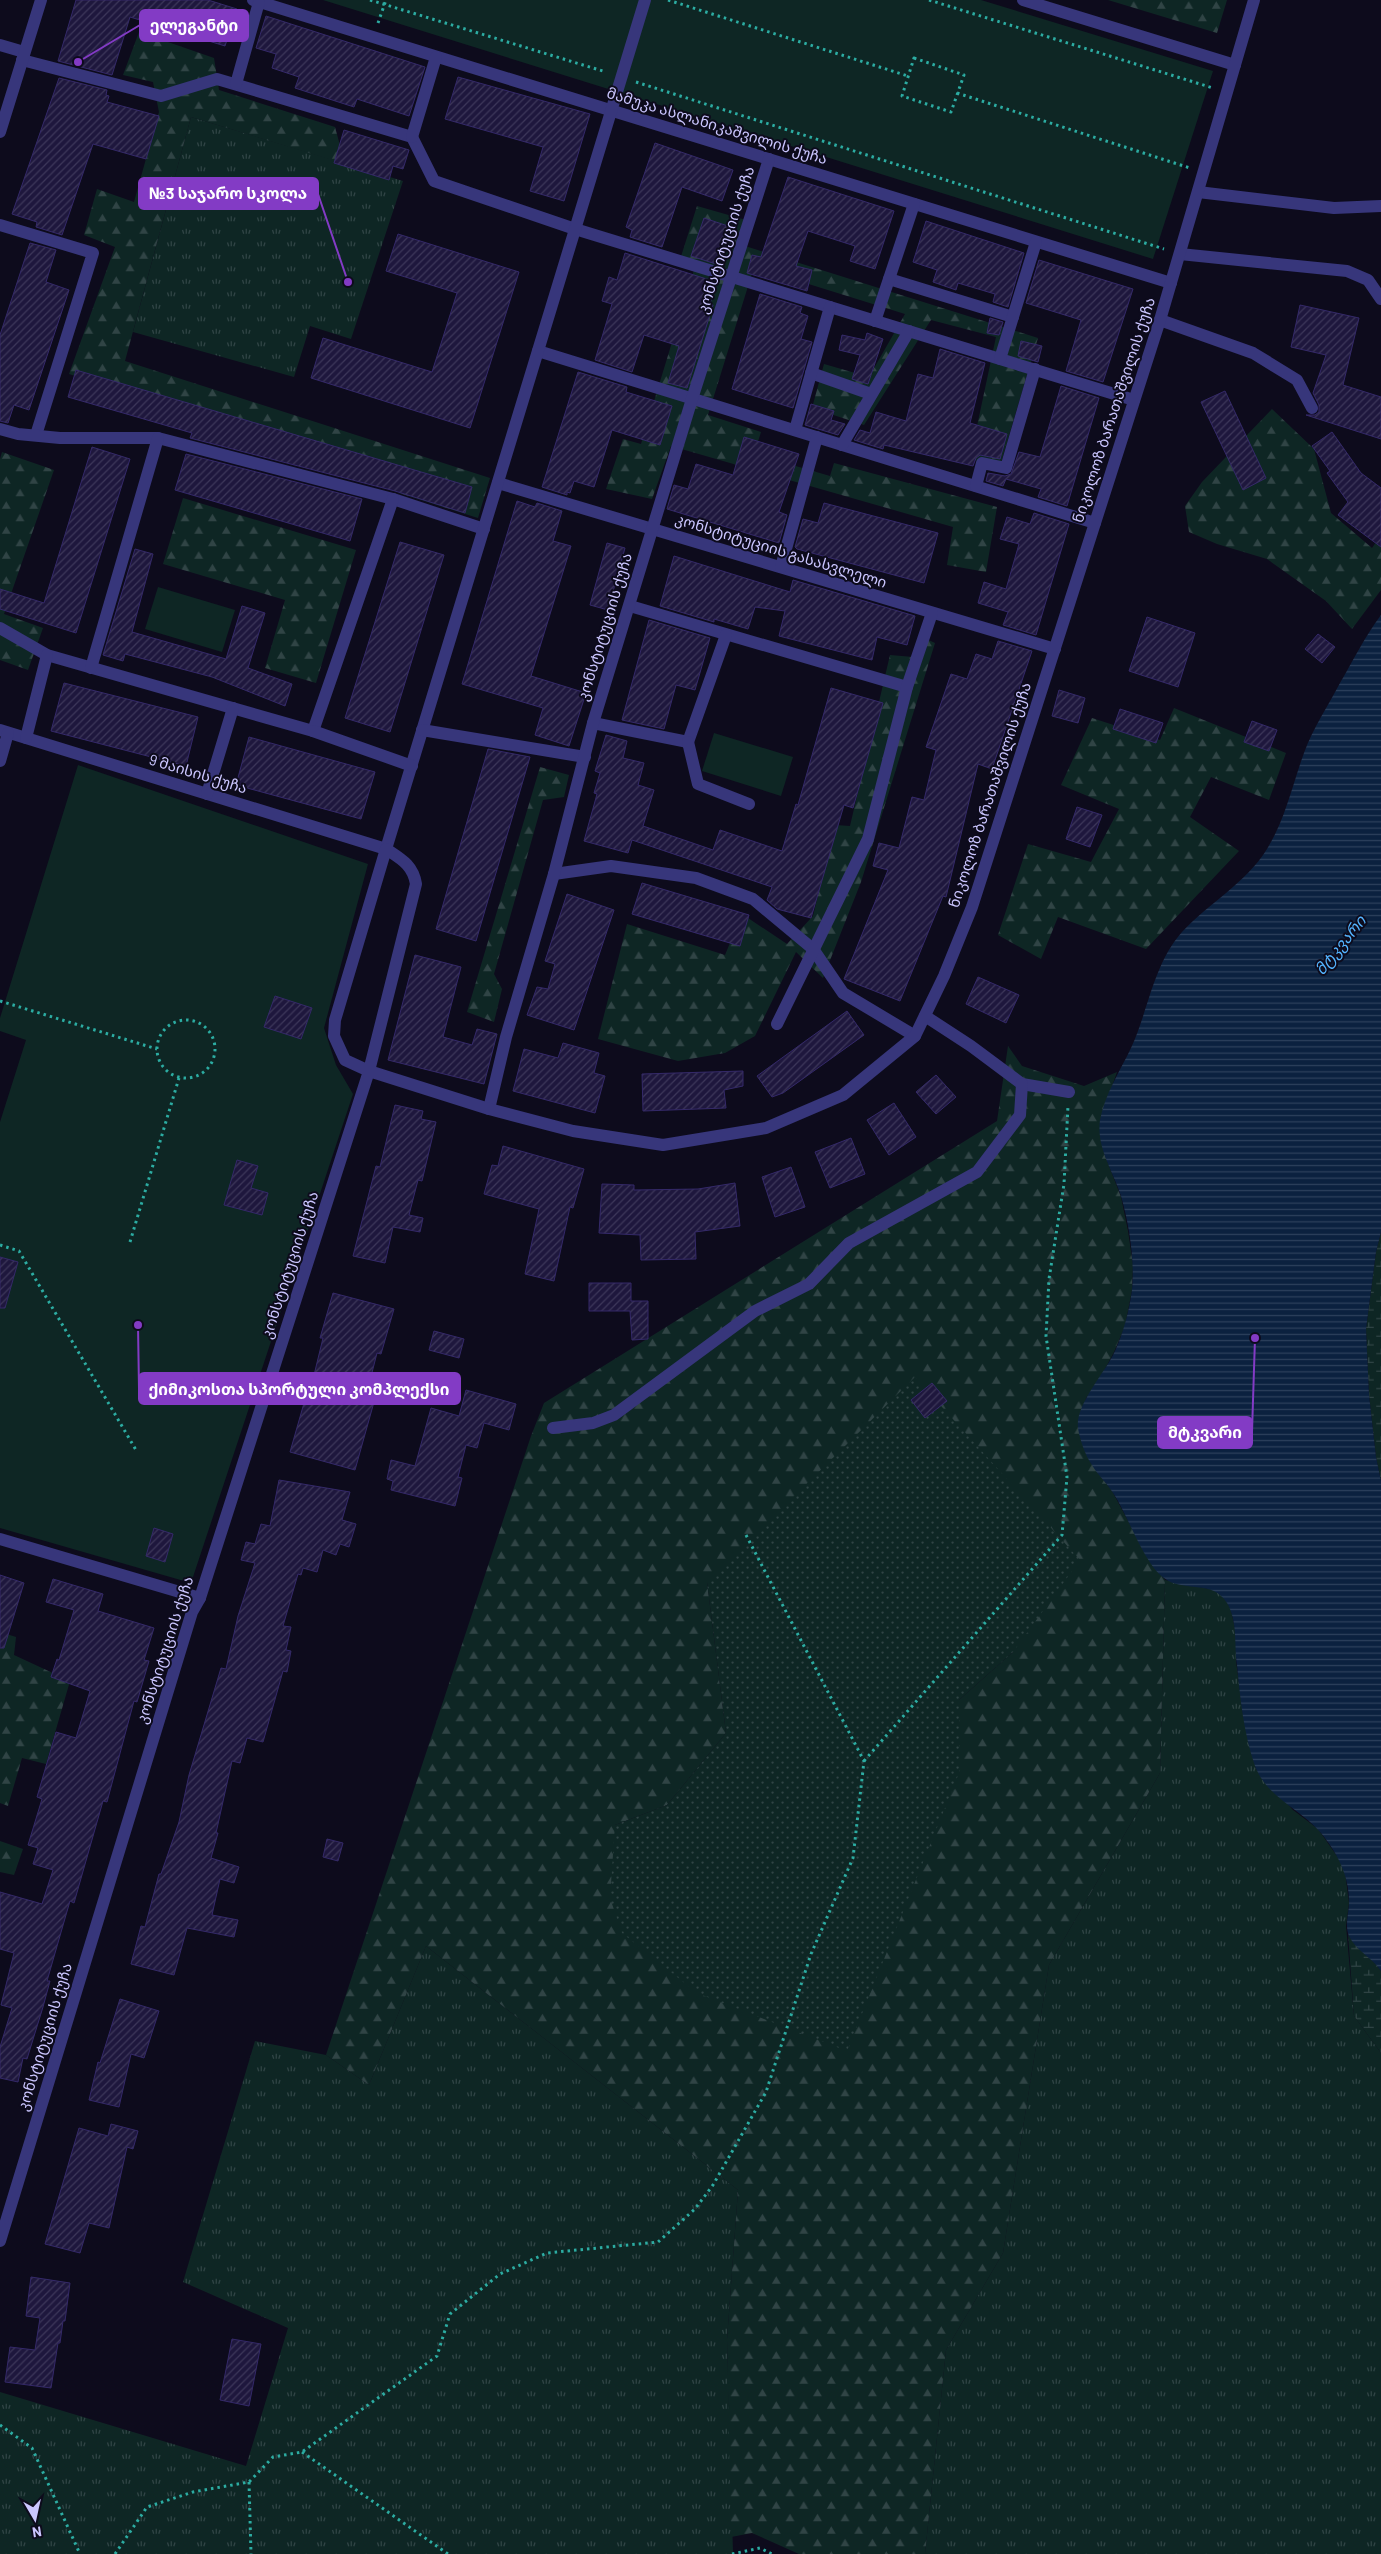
<svg xmlns="http://www.w3.org/2000/svg" width="1381" height="2554" font-family="Barlow,'Noto Sans Georgian',sans-serif">
<defs>
<pattern id="grass-tufts" width="24" height="20" patternUnits="userSpaceOnUse" patternTransform="scale(1.25)"><rect width="24" height="20" fill="#0e2624"/><path d="M3 7l-1-3M5 7V3M7 7l1-3M15 17l-1-3M17 17v-4M19 17l1-3" fill="none" stroke="#304445"/></pattern>
<pattern id="forest-firs" width="22" height="20" patternUnits="userSpaceOnUse" patternTransform="scale(1.25)"><rect width="22" height="20" fill="#0e2624"/><path d="M5 1l3.5 6h-7zM16 11l3.5 6h-7z" fill="#304445"/></pattern>
<pattern id="wetland-marsh" width="20" height="14" patternUnits="userSpaceOnUse" patternTransform="scale(1.25)"><rect width="20" height="14" fill="#0e2624"/><path d="M1 5h8M5 5V1M11 12h8M15 12V8" fill="none" stroke="#304445"/></pattern>
<pattern id="garden-dots" width="8" height="8" patternUnits="userSpaceOnUse" patternTransform="scale(1.25)"><rect width="8" height="8" fill="#0e2624"/><path d="M2 2h.1M6 6h.1" fill="none" stroke="#304445" stroke-width="1.8" stroke-linecap="round"/></pattern>
<pattern id="water-rules" width="6" height="5" patternUnits="userSpaceOnUse" patternTransform="scale(1.25)"><rect width="6" height="5" fill="#0b213f"/><path d="M0 2.5h6" fill="none" stroke="#2d405c"/></pattern>
<pattern id="building-hatch" width="6" height="6" patternUnits="userSpaceOnUse" patternTransform="scale(1.25)"><rect width="6" height="6" fill="#1e173d"/><path d="M-1 1l2-2M0 6l6-6M5 7l2-2" fill="none" stroke="#3d375a"/></pattern>
</defs>
<rect width="100%" height="100%" fill="#0d0b1c"/>
<g fill="url(#grass-tufts)">
<path d="M191 117 403 181 351 339 310 326 294 377 133 332Z"/>
<path d="M1165 1580 1214 1590 1224 1597 1231 1610 1236 1634V1661L1243 1714 1256 1769 1293 1810 1318 1829 1339 1859 1345 1872 1349 1903 1346 1926 1354 2016 1381 2053V2554H925L946 2350 1003 2253 1049 1965 1160 1773Z"/>
<path d="M426 1946 738 2190 727 2340 733 2554H0V2392L246 2466 288 2328 183 2282 255 2041 326 2055 369 2085Z"/>
</g>
<g fill="url(#forest-firs)" fill-rule="evenodd">
<path d="M1108 0H1227L1217 33Z"/>
<path d="M139 32 214 58 219 90 335 127 345 164 191 117 125 361 490 478 478 518 399 493 402 475 69 374 115 247 84 235 97 189 134 202 159 112 153 82 123 75Z"/>
<path d="M697 206 753 222 745 246 1038 338 1000 466 970 459 996 337 931 320 864 425 812 408 824 364 869 377 905 314 754 267 708 415 761 432 754 454 830 476 834 463 997 507 986 572 947 565 953 527 671 446 652 499 606 489 623 439 641 444 694 270 678 266Z"/>
<path d="M1272 409 1314 449 1331 513 1372 548 1381 535V590L1352 629 1326 601 1267 559 1217 544 1189 532 1185 506 1202 482Z"/>
<path d="M2 452 54 470 4 614 43 628 28 670 0 660V459Z"/>
<path d="M183 498 356 550 316 683 265 668 285 600 163 564Z"/>
<path d="M920 636 935 643 861 882 823 978 796 952 755 1036 725 1053 678 1061 598 1039 627 924 725 955 742 914 787 944 813 916 835 825 850 826 890 655 913 657Z"/>
<path d="M1174 708 1286 753 1269 800 1211 777 1190 817 1239 851 1146 949 1058 917 1041 959 998 935 1028 844 1091 862 1119 809 1061 785 1092 718 1160 740Z"/>
<path d="M540 767 569 775 564 797 543 800 494 974 502 989 494 1022 467 1012Z"/>
<path d="M1008 1046 1022 1066 1084 1086 1117 1072 1100 1121 1104 1153 1121 1197 1128 1231 1133 1265 1132 1290 1125 1326 1114 1352 1097 1384 1086 1398 1080 1437 1091 1463 1112 1491 1147 1556 1165 1580 1160 1773 1049 1965 1003 2253 946 2350 925 2554H799L752 2533 731 2537 727 2340 738 2190 426 1946 369 2085 326 2055 531 1436 544 1403 997 1121ZM707 1582 1013 1652 959 1700V1773L615 1825 667 1805 726 1733Z"/>
<path d="M0 1632 16 1637 14 1655 70 1681 46 1764 22 1758 8 1806 0 1803Z"/>
<path d="M0 1841 23 1849 14 1875 0 1872Z"/>
</g>
<g fill="url(#wetland-marsh)">
<path d="M1381 1232V1481L1376 1457 1369 1395 1366 1329 1376 1252Z"/>
<path d="M1348 1934C1356 1950 1372 1957 1381 1971V2053L1354 2016Z"/>
</g>
<g fill="#0e2624">
<path d="M323 0H981L1213 71 1153 259Z"/>
<path d="M158 587 235 610 222 652 145 629Z"/>
<path d="M714 733 793 757 781 796 702 771Z"/>
<path d="M78 765 368 864 324 1028 336 1065 353 1094 191 1583 0 1528V1122L26 1040 0 1031V1018Z"/>
</g>
<path fill="url(#garden-dots)" d="M915 1377 1080 1560 1013 1652 959 1700V1773L847 2051 697 1993 622 1933 610 1898 615 1825 667 1805 726 1733 707 1582Z"/>
<path fill="url(#water-rules)" d="M1381 615V1232L1376 1252 1366 1329 1369 1395 1376 1457 1381 1481V1971C1373 1958 1356 1951 1349 1936 1345 1926 1348 1916 1349 1905 1350 1877 1338 1854 1321 1833 1301 1809 1267 1798 1255 1766 1244 1735 1240 1698 1237 1665 1234 1644 1238 1622 1227 1603 1213 1579 1183 1593 1164 1578 1143 1563 1127 1512 1111 1490 1105 1481 1097 1474 1092 1465 1085 1455 1080 1440 1078 1428 1075 1405 1105 1373 1115 1351 1124 1331 1129 1311 1132 1290 1135 1260 1129 1224 1121 1196 1113 1171 1096 1147 1100 1120 1105 1094 1120 1071 1131 1048 1149 1009 1153 965 1182 932 1209 903 1246 883 1267 849 1285 820 1292 786 1304 753 1313 728 1328 706 1340 683 1354 659 1364 638 1381 615Z"/>
<g fill="url(#building-hatch)" stroke="#342969">
<path d="M76 0H208L237 9 225 46 130 17 112 75 58 61Z"/>
<path d="M266 16 425 67 409 116 357 99 354 107 295 88 299 77 272 68 276 54 256 48Z"/>
<path d="M458 77 590 114 564 201 530 191 543 147 445 119Z"/>
<path d="M59 78 107 90 106 95 109 96 107 102 159 116 146 159 93 144 62 235 36 227 37 222 12 214Z"/>
<path d="M344 130 409 150 403 169 393 166 389 180 334 163Z"/>
<path d="M655 143 733 170 722 201 682 187 662 247 630 237 632 230 626 227Z"/>
<path d="M788 177 894 211 875 269 850 261 855 246 808 231 796 266 812 270 807 291 747 273 752 255 761 257Z"/>
<path d="M704 218 728 226 716 264 691 256Z"/>
<path d="M926 221 1024 253 1008 307 993 302 995 294 958 283 956 290 933 282 937 270 913 262Z"/>
<path d="M398 234 519 272 470 428 311 378 323 338 432 372 457 293 386 271Z"/>
<path d="M30 243 56 250 46 282 69 290 29 410 14 405 8 423 0 421V335Z"/>
<path d="M625 253 716 282 710 304 713 305 687 388 668 383 679 346 644 335 632 372 595 360 612 304 602 301 609 277 617 280Z"/>
<path d="M1039 260 1133 289 1103 382 1066 371 1081 320 1026 303Z"/>
<path d="M760 294 802 307 800 313 808 316 801 339 812 342 793 408 732 389Z"/>
<path d="M1300 305 1359 318 1343 385 1381 397V439L1306 415H1315L1319 412V405L1313 393 1326 355 1291 347Z"/>
<path d="M990 318 1003 322 999 335 987 333Z"/>
<path d="M867 333 883 339 868 384 852 379 860 355 839 350 842 335 865 340Z"/>
<path d="M1021 341 1042 346 1038 362 1018 356Z"/>
<path d="M940 349 985 363 970 423 1007 434 1000 459 980 455 976 458 973 466 884 445 883 449 854 440 860 430 870 433 876 412 906 421 918 374 933 378Z"/>
<path d="M76 370 472 487 465 513 395 491 190 438 192 433 68 397Z"/>
<path d="M578 372 627 387 626 392 672 406 660 445 612 430 594 487 574 481 570 493 567 492V495L542 487Z"/>
<path d="M1061 386 1099 398 1067 506 1038 497 1041 489 1006 479 1003 486 986 481 988 473 1005 476 1011 474 1019 452 1040 457Z"/>
<path d="M1225 391 1266 478 1243 490 1201 402Z"/>
<path d="M811 404 834 411 831 420 845 424 838 435 805 425Z"/>
<path d="M1332 432 1361 473 1381 488V547L1338 515 1348 502 1327 473 1330 471 1312 446Z"/>
<path d="M744 437 799 454 779 512 787 515 779 543 667 509 674 485 688 489 696 464 733 475Z"/>
<path d="M92 447 130 459 76 633 0 609V589L44 603Z"/>
<path d="M186 454 362 499 350 541 175 490Z"/>
<path d="M517 501 535 507 537 503 562 511 553 541 571 546 531 676 586 693 569 746 535 735 543 708 462 684Z"/>
<path d="M824 503 938 533 924 583 797 549 795 547 803 519 818 523Z"/>
<path d="M1034 513 1069 524 1036 635 1003 625 1008 612 978 603 984 582 1006 589 1019 544 1000 539 1007 517 1030 524Z"/>
<path d="M400 542 444 555 390 732 345 718Z"/>
<path d="M607 543 625 548 608 610 590 605Z"/>
<path d="M135 549 153 554 132 632 226 659 242 606 265 613 248 668 292 684 285 706 212 677 125 654 123 661 103 655Z"/>
<path d="M674 556 790 592 793 580 915 616 907 645 877 637 872 660 779 636 785 611 755 607 748 629 714 619V622L660 606Z"/>
<path d="M1147 617 1195 633 1178 687 1129 671Z"/>
<path d="M649 620 710 638 695 690 676 685 664 729 622 720Z"/>
<path d="M1318 634 1335 647 1322 663 1305 649Z"/>
<path d="M998 641 1032 651 992 769 978 764 946 897 943 896 900 1001 844 979 888 870 873 866 879 843 899 848 912 797 924 800 936 750 926 747 951 674 967 679 976 654 992 659Z"/>
<path d="M64 683 198 717 186 766 51 731Z"/>
<path d="M831 688 883 703 853 808 844 805 811 918 777 909 767 900 772 887 632 840 628 853 584 841 597 794 594 793 600 773 595 771 606 735 627 741 623 758 644 763 638 785 654 790 643 826 713 850 720 830 782 851 796 804 798 805Z"/>
<path d="M1059 690 1085 698 1078 723 1052 716Z"/>
<path d="M1120 709 1163 723 1156 743 1113 729Z"/>
<path d="M1252 721 1277 730 1269 751 1244 742Z"/>
<path d="M249 737 375 772 361 819 236 785Z"/>
<path d="M488 749 530 757 476 941 436 929Z"/>
<path d="M1077 807 1102 815 1090 847 1066 839Z"/>
<path d="M642 883 749 915 740 946 632 914Z"/>
<path d="M567 894 614 910 574 1030 527 1015 537 987 548 989 555 964 545 961Z"/>
<path d="M415 955 461 967 443 1037 472 1045 477 1029 497 1034 484 1084 388 1060Z"/>
<path d="M978 977 1019 995 1006 1023 966 1004Z"/>
<path d="M275 996 312 1008 301 1039 264 1027Z"/>
<path d="M847 1011 864 1035 783 1093 772 1097 757 1076Z"/>
<path d="M563 1043 599 1053 594 1073 605 1076 595 1113 513 1091 524 1049 558 1058Z"/>
<path d="M743 1071V1086L724 1090 726 1108 643 1111 642 1074Z"/>
<path d="M936 1075 956 1097 936 1114 916 1092Z"/>
<path d="M894 1103 916 1137 889 1155 867 1120Z"/>
<path d="M395 1105 423 1111 421 1119 436 1122 422 1181 418 1180 409 1215 423 1218 420 1232 393 1227 385 1263 353 1256 376 1166 380 1167Z"/>
<path d="M851 1138 865 1174 830 1188 815 1152Z"/>
<path d="M503 1146 584 1169 573 1208 570 1207 554 1281 525 1274 539 1209 484 1194 492 1165 498 1166Z"/>
<path d="M237 1160 258 1166 251 1188 268 1193 262 1215 224 1205Z"/>
<path d="M791 1167 805 1207 775 1217 762 1177Z"/>
<path d="M735 1183 740 1226 695 1232 696 1259 641 1260 640 1235 599 1233 602 1184 634 1185V1190L698 1189Z"/>
<path d="M0 1257 18 1262 5 1308H0Z"/>
<path d="M589 1283H631V1301H648V1339L632 1340 630 1311H589Z"/>
<path d="M333 1293 394 1309 381 1354 377 1353 365 1400 374 1402 355 1470 290 1452 304 1403 307 1404 323 1338H320Z"/>
<path d="M434 1331 464 1339 459 1358 429 1350Z"/>
<path d="M932 1383 947 1401 925 1418 911 1400Z"/>
<path d="M466 1390 516 1404 509 1430 484 1423 477 1448 466 1445 458 1477 462 1478 455 1506 391 1490 393 1481 387 1479 391 1460 415 1466 431 1408 459 1416Z"/>
<path d="M279 1480 350 1492 342 1520 356 1524 349 1547 340 1544 336 1555 323 1550 317 1572 303 1568 301 1575 298 1574 283 1626 291 1627 286 1650 291 1651 287 1672 283 1671 263 1742 247 1738 240 1763 232 1761 216 1833H218L211 1858 239 1867 234 1883 220 1879 212 1915 238 1920 234 1937 187 1928 174 1975 131 1964 141 1926 145 1927 159 1874H161L179 1822 189 1775 221 1668 226 1669 238 1616 255 1563 241 1560 246 1542 255 1544 261 1524 270 1526Z"/>
<path d="M154 1528 173 1534 165 1562 146 1556Z"/>
<path d="M0 1575 24 1583 4 1648H0Z"/>
<path d="M53 1579 103 1594 98 1611 154 1628 144 1660 149 1661 137 1702 134 1701 107 1802 103 1801 74 1903 70 1901 47 1981H50L43 2007 27 2059 23 2058 18 2082 0 2078V2047L12 2008 1 2005 14 1953 0 1949V1892L42 1904 53 1870 33 1864 38 1848 28 1845 42 1799 37 1797 56 1732 76 1738 90 1691 51 1677 57 1659 59 1660 74 1610 46 1602Z"/>
<path d="M327 1839 343 1843 338 1861 323 1857Z"/>
<path d="M120 1999 159 2011 144 2058 131 2054 119 2107 89 2100 98 2062 100 2063Z"/>
<path d="M111 2124 138 2131 133 2149 127 2147 109 2228 89 2223 80 2253 45 2244 79 2128 108 2136Z"/>
<path d="M31 2277 70 2283 65 2321H63L60 2343H58L51 2388 5 2382 10 2347 35 2350 40 2318 26 2316Z"/>
<path d="M232 2339 261 2344 249 2406 220 2400Z"/>
</g>
<g fill="none" stroke-linecap="round" stroke-linejoin="round">
<g stroke="#2caca2" stroke-width="3" stroke-dasharray="2.5 4" stroke-linecap="butt">
<path d="M370 0 606 72"/>
<path d="M668 0 908 76"/>
<path d="M929 0 1213 88"/>
<path d="M378 23 386 0"/>
<path d="M914 58 964 75 951 112 902 96Z"/>
<path d="M636 82 1164 249"/>
<path d="M957 93 1190 168"/>
<path d="M0 1001 157 1049"/>
<circle cx="186" cy="1049" r="29"/>
<path d="M130 1242 179 1078"/>
<path d="M0 1245 19 1251 136 1450"/>
<path d="M864 1761 1062 1535 1067 1477 1046 1336 1049 1279 1064 1184 1068 1106"/>
<path d="M0 2425 32 2448 80 2554"/>
<path d="M302 2452 448 2554"/>
<path d="M249 2482 251 2554"/>
<path d="M115 2554 147 2507 193 2492 249 2482 273 2457 302 2452 437 2356 450 2314 500 2274 547 2253 658 2242 695 2209 713 2185 766 2092 811 1954 853 1858 864 1761 746 1535"/>
<path d="M732 2554 760 2548 772 2554"/>
</g>
<g stroke="#37367b" stroke-width="12">
<path d="M253 0 1171 283"/>
<path d="M1023 0 1235 65"/>
<path d="M0 45 24 52"/>
<path d="M22 60 161 96 217 79 412 137 434 181 575 229 1134 400"/>
<path d="M236 84 259 2"/>
<path d="M0 132 41 0"/>
<path d="M412 137 436 57"/>
<path d="M1198 192 1334 208 1381 206"/>
<path d="M0 225 93 253 36 435"/>
<path d="M1180 254 1347 271 1368 280 1381 299"/>
<path d="M889 279 1013 317"/>
<path d="M1160 320 1253 353 1297 380 1312 408"/>
<path d="M875 321 914 204"/>
<path d="M538 351 1095 523"/>
<path d="M1000 359 1036 242"/>
<path d="M811 373 871 394"/>
<path d="M0 429 18 434 60 438H158L393 499 484 529"/>
<path d="M795 430 830 307"/>
<path d="M842 445 909 331"/>
<path d="M498 483 1055 649"/>
<path d="M976 486 982 463 1006 468 1035 369"/>
<path d="M781 567 817 437"/>
<path d="M630 606 907 687"/>
<path d="M0 628 47 655 313 731 393 499"/>
<path d="M91 668 158 438"/>
<path d="M593 723 688 742 726 635"/>
<path d="M0 730 386 849 645 0"/>
<path d="M422 730 585 757"/>
<path d="M313 731 412 766"/>
<path d="M26 738 47 655"/>
<path d="M688 742 698 784 749 804"/>
<path d="M0 761 8 733"/>
<path d="M207 794 233 708"/>
<path d="M554 874 611 866 696 878 753 899 813 949 843 993 915 1036"/>
<path d="M925 1016 971 1046 1022 1084 1069 1092"/>
<path d="M777 1024 868 839 907 687 932 613"/>
<path d="M489 1109 506 1037 554 874 593 723 692 399 769 159"/>
<path d="M553 1428 593 1423 614 1415 755 1311 809 1284 849 1243 977 1172 1020 1115 1022 1084"/>
<path d="M0 1539 200 1598"/>
<path d="M0 2241 192 1612 200 1598 369 1071 416 884C413 865 401 859 386 849L335 1020 334 1036 345 1060 369 1071 489 1109 573 1131 663 1145 766 1128 843 1095 915 1036 944 976 972 907 1160 320 1254 0"/>
</g>
</g>
<g text-anchor="middle" stroke-width="4" stroke-linejoin="round" paint-order="stroke">
<g font-size="15" fill="#cbc6ff" stroke="#0d0b1c">
<text transform="translate(717 126) rotate(17)" y="5">მამუკა ასლანიკაშვილის ქუჩა</text>
<text transform="translate(726 240) rotate(-72)" y="5">კონსტიტუციის ქუჩა</text>
<text transform="translate(1114 410) rotate(-72)" y="5">ნიკოლოზ ბარათაშვილის ქუჩა</text>
<text transform="translate(781 551) rotate(17)" y="5">კონსტიტუციის გასასვლელი</text>
<text transform="translate(605 627) rotate(-73)" y="5">კონსტიტუციის ქუჩა</text>
<text transform="translate(198 774) rotate(17)" y="5">9 მაისის ქუჩა</text>
<text transform="translate(990 795) rotate(-72)" y="5">ნიკოლოზ ბარათაშვილის ქუჩა</text>
<text transform="translate(290 1265) rotate(-72)" y="5">კონსტიტუციის ქუჩა</text>
<text transform="translate(165 1650) rotate(-72)" y="5">კონსტიტუციის ქუჩა</text>
<text transform="translate(45 2037) rotate(-73)" y="5">კონსტიტუციის ქუჩა</text>
</g>
<g font-size="16" font-style="italic" fill="#54b4ff" stroke="#0d0b1c">
<text transform="translate(1340 945) rotate(-51)" y="6">მტკვარი</text>
</g>
</g>
<path fill="none" stroke="#833bc5" stroke-width="2" d="M78 62L140 25M348 282L318 194M138 1325L139 1389M1255 1338L1252 1432"/>
<g fill="#833bc5" stroke="#0d0b1c" stroke-width="2">
<circle cx="78" cy="62" r="5"/>
<circle cx="348" cy="282" r="5"/>
<circle cx="138" cy="1325" r="5"/>
<circle cx="1255" cy="1338" r="5"/>
</g>
<g fill="#833bc5" stroke="#833bc5" stroke-width="2">
<rect x="140" y="10" width="108" height="31" rx="5"/>
<rect x="139" y="178" width="179" height="31" rx="5"/>
<rect x="139" y="1373" width="321" height="31" rx="5"/>
<rect x="1158" y="1417" width="94" height="31" rx="5"/>
</g>
<g font-size="16" text-anchor="middle" font-weight="bold" fill="#fff">
<text x="194" y="31">ელეგანტი</text>
<text x="228" y="199">№3 საჯარო სკოლა</text>
<text x="299" y="1395">ქიმიკოსთა სპორტული კომპლექსი</text>
<text x="1205" y="1438">მტკვარი</text>
</g>
<g transform="translate(35 2519) rotate(171)" stroke="#0d0b1c" stroke-width="4" paint-order="stroke">
<path d="M0-4L9 19L0 12L-9 19Z" fill="#cbc6ff"/>
<text y="-8" font-size="14" font-weight="bold" text-anchor="middle" fill="#cbc6ff">N</text>
</g>
</svg>
